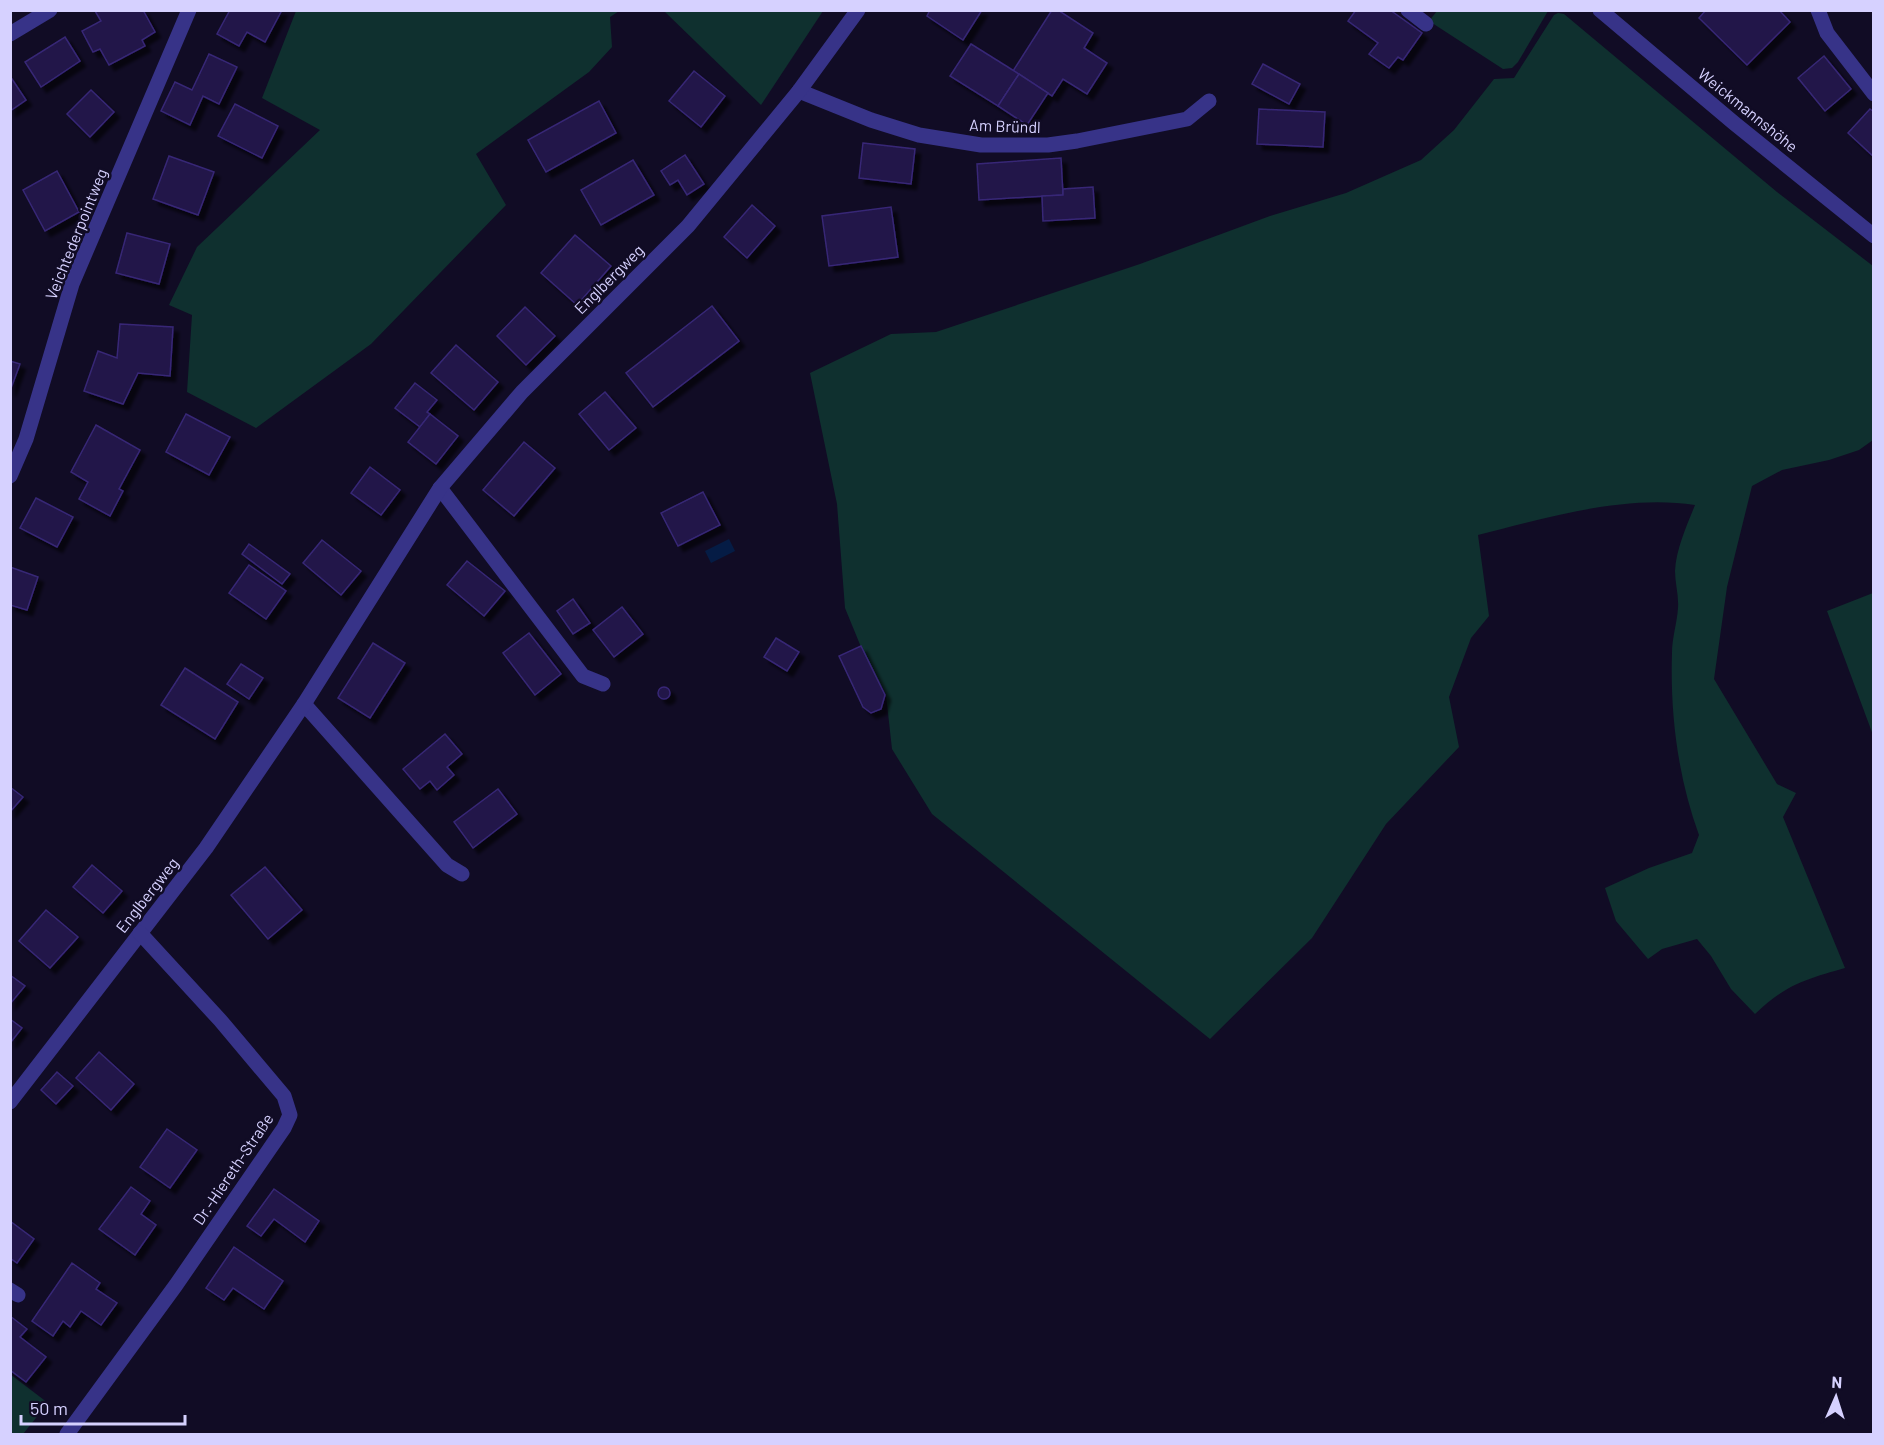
<svg xmlns="http://www.w3.org/2000/svg" width="1884" height="1445" font-family="Barlow,sans-serif">
<defs>
<filter id="shadow"><feDropShadow dx="5.5" dy="5.5" stdDeviation="1.5" flood-color="#0009"/></filter>
</defs>
<rect width="100%" height="100%" fill="#110c25"/>
<g fill="#0f302f">
<path d="M296 11H619L610 17 612 47 589 72 476 154 506 205 371 344 256 428 187 392 192 315 169 305 197 247 320 130 262 98Z"/>
<path d="M664 11H823L761 105Z"/>
<path d="M1437 11H1548L1518 62 1512 68 1503 69 1429 21Z"/>
<path d="M1558 13 1564 14 1777 192 1873 266V440L1859 450 1829 460 1782 470 1752 486 1727 587 1714 679 1777 784 1796 793 1783 817 1845 968C1806 979 1785 985 1755 1014L1731 989 1711 956 1697 939 1662 949 1648 959 1616 921 1605 888 1649 868 1692 853 1699 835C1678 778 1670 714 1672 653 1672 638 1677 623 1678 608 1679 596 1675 583 1675 571 1676 549 1687 525 1695 505 1625 494 1546 518 1478 535L1489 616 1471 638 1449 697 1459 747 1386 824 1312 938 1210 1039 932 814 892 749 886 695 861 647 845 608 837 504 810 373 891 334 936 332 1140 264 1270 216 1346 193 1421 160 1454 130 1494 79 1514 78 1554 15Z"/>
<path d="M1873 593V735L1827 611Z"/>
<path d="M10 1374 48 1403 23 1434H11Z"/>
</g>
<path fill="#051c45" d="M729 539 735 551 711 563 705 551Z"/>
<g fill="#211748" stroke="#372776" stroke-width="1.5" filter="url(#shadow)">
<path d="M143 10 155 32 142 40 145 46 109 65 100 49 93 52 82 31 101 21 95 11Z"/>
<path d="M230 10H282L265 42 247 32 239 46 217 34Z"/>
<path d="M930 10H982L963 40 927 16Z"/>
<path d="M1052 10H1058L1093 33 1084 48 1107 63 1087 94 1063 79 1052 96 1013 71Z"/>
<path d="M1356 10H1390L1422 33 1403 60 1398 57 1389 68 1369 54 1378 43 1348 21Z"/>
<path d="M1706 10H1779L1790 22 1747 65 1699 18Z"/>
<path d="M65 37 80 61 41 87 25 62Z"/>
<path d="M971 44 1019 74 998 106 950 76Z"/>
<path d="M209 54 237 67 219 104 203 96 190 125 161 111 175 82 192 90Z"/>
<path d="M1824 56 1851 89 1825 111 1798 78Z"/>
<path d="M1263 64 1300 84 1289 104 1252 84Z"/>
<path d="M694 71 725 96 701 127 669 101Z"/>
<path d="M1019 74 1048 93 1027 125 998 106Z"/>
<path d="M10 76 26 100 10 111Z"/>
<path d="M91 90 114 112 90 137 67 114Z"/>
<path d="M599 101 616 133 546 172 528 140Z"/>
<path d="M235 104 278 126 262 158 218 136Z"/>
<path d="M1259 109 1325 112 1323 147 1257 144Z"/>
<path d="M1870 109 1874 112V157L1848 133Z"/>
<path d="M863 143 915 149 911 184 859 178Z"/>
<path d="M685 155 704 184 687 195 678 180 670 185 661 171Z"/>
<path d="M169 156 214 172 198 215 153 199Z"/>
<path d="M1061 158 1063 195 979 200 977 164Z"/>
<path d="M633 160 654 195 601 225 581 190Z"/>
<path d="M57 171 79 212 45 231 23 190Z"/>
<path d="M1093 187 1095 218 1043 221 1042 196 1063 195V189Z"/>
<path d="M752 205 775 226 747 258 724 237Z"/>
<path d="M891 207 898 257 829 266 822 216Z"/>
<path d="M127 233 170 244 159 284 116 273Z"/>
<path d="M575 235 611 266 577 305 541 273Z"/>
<path d="M712 306 739 341 653 407 626 373Z"/>
<path d="M525 307 555 336 526 365 497 336Z"/>
<path d="M120 324 173 327 170 376 138 373 123 404 84 391 98 351 117 358Z"/>
<path d="M456 345 498 382 474 410 431 373Z"/>
<path d="M10 361 20 364 10 391Z"/>
<path d="M415 383 437 400 427 412 430 414 420 427 395 408Z"/>
<path d="M605 392 636 428 609 450 579 414Z"/>
<path d="M186 414 230 437 209 475 166 452Z"/>
<path d="M430 414 458 436 436 464 408 442Z"/>
<path d="M96 425 140 450 119 489 123 491 110 516 79 499 88 482 71 472Z"/>
<path d="M524 442 555 468 514 516 483 490Z"/>
<path d="M370 467 400 490 381 515 351 493Z"/>
<path d="M703 492 720 525 678 546 661 513Z"/>
<path d="M36 498 73 517 57 547 20 528Z"/>
<path d="M322 540 361 571 341 595 303 563Z"/>
<path d="M249 544 290 574 282 584 242 554Z"/>
<path d="M467 561 505 591 484 616 447 585Z"/>
<path d="M249 565 286 591 266 619 229 593Z"/>
<path d="M10 567 38 577 27 610 10 605Z"/>
<path d="M573 599 590 623 573 634 557 611Z"/>
<path d="M622 607 643 634 614 657 593 630Z"/>
<path d="M529 633 561 674 535 695 503 653Z"/>
<path d="M776 638 799 652 787 671 764 657Z"/>
<path d="M373 643 405 663 370 718 338 698Z"/>
<path d="M861 646 885 695 881 709 871 713 863 707 839 656Z"/>
<path d="M241 664 263 678 249 699 227 684Z"/>
<path d="M185 668 238 702 215 739 161 705Z"/>
<circle cx="664" cy="693" r="6"/>
<path d="M445 734 462 754 447 767 454 775 437 790 430 781 420 789 403 769Z"/>
<path d="M10 787 23 797 10 812Z"/>
<path d="M498 789 517 814 473 848 454 822Z"/>
<path d="M92 865 122 891 103 913 73 887Z"/>
<path d="M265 867 302 910 268 939 231 895Z"/>
<path d="M46 910 78 937 50 968 19 941Z"/>
<path d="M10 975 25 986 10 1004Z"/>
<path d="M10 1019 22 1028 11 1042H10Z"/>
<path d="M99 1052 134 1084 111 1110 76 1078Z"/>
<path d="M57 1072 73 1086 56 1104 41 1090Z"/>
<path d="M167 1129 197 1150 170 1188 140 1167Z"/>
<path d="M131 1187 150 1201 141 1214 156 1225 135 1255 99 1229Z"/>
<path d="M274 1189 319 1221 305 1242 274 1219 261 1236 247 1226Z"/>
<path d="M10 1221 34 1239 17 1263 10 1258Z"/>
<path d="M234 1247 283 1281 264 1309 233 1288 224 1300 206 1288Z"/>
<path d="M72 1263 100 1283 96 1289 117 1303 101 1325 81 1311 70 1327 63 1321 53 1336 32 1321Z"/>
<path d="M10 1316 27 1329 20 1337 46 1357 26 1382 10 1370Z"/>
</g>
<g fill="none" stroke-linecap="round" stroke-linejoin="round">
<g stroke="#373388" stroke-width="15">
<path d="M1408 10 1426 24"/>
<path d="M1600 10 1734 123 1874 236"/>
<path d="M1818 10 1827 33 1874 94"/>
<path d="M10 34 50 10"/>
<path d="M799 91 871 120 919 135 981 145H1048L1077 141 1187 119 1209 101"/>
<path d="M10 476 26 439 72 284 189 10"/>
<path d="M440 488 583 676 603 684"/>
<path d="M304 704 447 865 462 874"/>
<path d="M10 1102 206 848 304 704 440 488 522 392 688 226 799 91 858 10"/>
<path d="M10 1290 18 1295"/>
<path d="M67 1434 176 1285 284 1128 290 1115 284 1096 220 1020 140 933"/>
</g>
</g>
<g text-anchor="middle" stroke-width="5" stroke-linejoin="round" paint-order="stroke">
<g font-size="16" fill="#d6d1ff" stroke="#110c25">
<text transform="translate(1748 110) rotate(39)" y="6">Weickmannshöhe</text>
<text transform="translate(1005 126) rotate(2)" y="6">Am Bründl</text>
<text transform="translate(76 234) rotate(-68)" y="6">Veichtederpointweg</text>
<text transform="translate(609 279) rotate(-45)" y="6">Englbergweg</text>
<text transform="translate(147 895) rotate(-52)" y="6">Englbergweg</text>
<text transform="translate(233 1169) rotate(-56)" y="6">Dr.-Hiereth-Straße</text>
</g>
</g>
<rect width="1884" height="1445" fill="none" stroke="#d6d1ff" stroke-width="24"/>
<g transform="translate(1836 1397) rotate(3)" stroke="#110c25" stroke-width="4.5" paint-order="stroke">
<path d="M0-4.5L10 22L0 15L-10 22Z" fill="#d6d1ff"/>
<text y="-9" font-size="16" font-weight="bold" text-anchor="middle" fill="#d6d1ff">N</text>
</g>
<path d="M21 1415v9h164v-9" fill="none" stroke="#d6d1ff" stroke-width="3"/>
<text x="30" y="1415" font-size="18" fill="#d6d1ff" stroke="#110c25" stroke-width="4.5" paint-order="stroke">50 m</text>
</svg>
